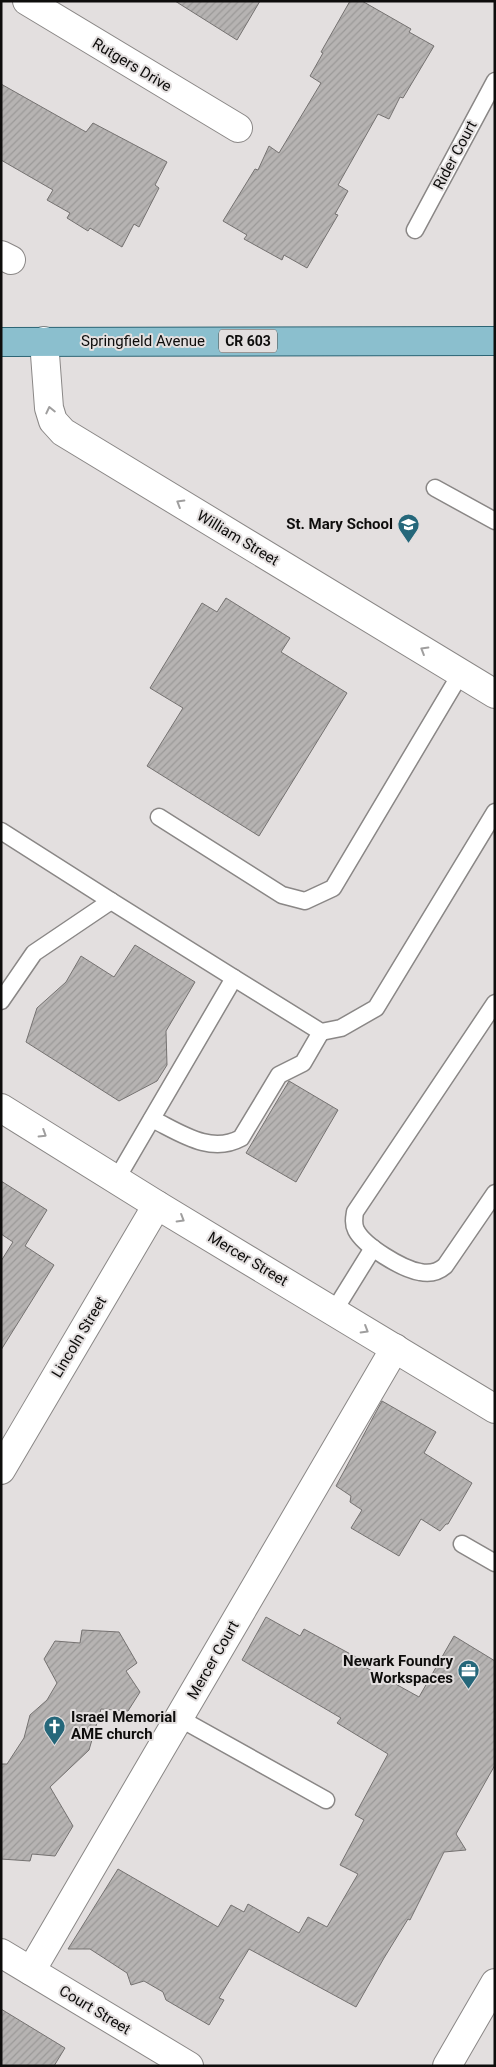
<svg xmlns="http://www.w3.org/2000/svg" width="496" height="2067" font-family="Roboto,sans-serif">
<defs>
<pattern id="building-hatch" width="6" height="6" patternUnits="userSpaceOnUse" patternTransform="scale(1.25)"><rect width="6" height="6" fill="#b6b3b2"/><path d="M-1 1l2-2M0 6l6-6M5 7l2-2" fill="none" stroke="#9b9998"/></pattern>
</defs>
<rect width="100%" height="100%" fill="#e3dfdf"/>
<g fill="url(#building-hatch)" stroke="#757271">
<path d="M175 1H260L237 40Z"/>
<path d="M350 1H362L411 29 409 32 434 46 403 98 400 97 389 119 378 114 338 185 348 191 335 214 338 215 307 268 284 255 282 260 244 239 247 235 223 221 255 169 258 170 269 146 279 153 321 83 310 76 323 53 321 52Z"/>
<path d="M1 84 86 132 93 123 167 162 155 185 159 188 139 227 134 224 122 247 90 228 88 231 67 218 70 213 47 200 53 190 1 160Z"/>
<path d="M226 598 290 638 281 652 347 693 259 836 147 766 183 708 150 688 202 603 217 612Z"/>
<path d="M135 945 195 982 166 1031 167 1065 157 1081 119 1101 26 1042 37 1008 66 982 81 956 114 977Z"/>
<path d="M289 1081 338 1110 296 1182 246 1153Z"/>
<path d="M1 1181 47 1210 25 1246 54 1265 1 1350V1261L13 1242 1 1234Z"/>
<path d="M382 1401 436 1432 424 1453 472 1483 448 1524H446L440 1531 421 1519 399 1556 351 1528 362 1510 350 1502 351 1496 336 1486Z"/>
<path d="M266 1617 300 1636 304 1629 356 1657 354 1661 419 1697 454 1636 495 1661V1765L456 1834 466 1850 444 1852 410 1920 408 1919 384 1958 356 2007 249 1949 219 1998 224 2000 209 2025 166 2000 163 1992 144 1981 131 1985 127 1973 90 1949H68L118 1869 218 1927 231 1905 244 1912 248 1904 299 1933 308 1917 327 1927 358 1874 340 1865 364 1820 355 1815 388 1754 337 1723 341 1718 242 1660Z"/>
<path d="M82 1630 119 1632 137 1663 126 1671 140 1692 128 1711 101 1709 89 1750 50 1787 73 1826 55 1856 32 1854 30 1861 1 1859V1764H7L24 1738 30 1715 47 1700 57 1683 44 1659 55 1641 80 1643Z"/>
<path d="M1 2009 65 2048 54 2066H1Z"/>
</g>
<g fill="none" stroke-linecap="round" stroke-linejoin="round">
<defs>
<g id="lane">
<path d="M415 230 495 81"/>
<path d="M435 488 495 521"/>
<path d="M159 817 282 895 305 901 333 888 461 673"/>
<path d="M1 831 111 901"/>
<path d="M234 978 321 1032 341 1028 376 1008 495 812"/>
<path d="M1 1001 34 953 111 901 234 978 116 1180"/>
<path d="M495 1003 355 1212C354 1218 353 1224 356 1230 364 1246 402 1269 420 1272 429 1274 438 1272 445 1266L495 1193"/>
<path d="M152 1119C179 1132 210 1155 241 1138L279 1075 303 1063 321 1032"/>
<path d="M334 1311 373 1248"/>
<path d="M462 1544 495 1563"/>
<path d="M179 1718 326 1800"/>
</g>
<g id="street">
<path d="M27 1 238 128"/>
<path d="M1 255 11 260"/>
<path d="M1 1108 157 1205 495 1409"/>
<path d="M1 1470 157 1205"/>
<path d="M31 1971 395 1348"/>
</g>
<g id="secondary">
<path d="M44 341 49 408 53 421 63 432 495 694"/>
<path d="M1 1953 189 2066"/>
<path d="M447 2066 495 1983"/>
</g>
<path id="primary" d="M1 342 495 341"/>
</defs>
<use href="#lane" stroke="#8a8786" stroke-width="19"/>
<use href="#street" stroke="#8a8786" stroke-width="30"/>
<use href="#secondary" stroke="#8a8786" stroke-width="30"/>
<use href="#primary" stroke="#2d6575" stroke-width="30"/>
<use href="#lane" stroke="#fff" stroke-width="16"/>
<use href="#street" stroke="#fff" stroke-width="28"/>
<use href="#secondary" stroke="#fff" stroke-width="28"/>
<use href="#primary" stroke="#8bbfce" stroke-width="28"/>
</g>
<defs><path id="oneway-chevron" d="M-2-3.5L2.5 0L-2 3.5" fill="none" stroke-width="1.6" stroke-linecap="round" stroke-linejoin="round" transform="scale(1.25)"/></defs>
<g stroke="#9f9e9e">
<use href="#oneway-chevron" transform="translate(50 410) rotate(-103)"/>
<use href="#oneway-chevron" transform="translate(180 503) rotate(-149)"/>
<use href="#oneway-chevron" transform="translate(424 650) rotate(-149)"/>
<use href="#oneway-chevron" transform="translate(43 1134) rotate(32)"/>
<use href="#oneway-chevron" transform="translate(181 1219) rotate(31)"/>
<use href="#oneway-chevron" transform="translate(365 1330) rotate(31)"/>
</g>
<defs>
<symbol id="school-pin" viewBox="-11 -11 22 30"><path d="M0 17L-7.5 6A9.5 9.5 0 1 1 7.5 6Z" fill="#25677a" stroke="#e3dfdf"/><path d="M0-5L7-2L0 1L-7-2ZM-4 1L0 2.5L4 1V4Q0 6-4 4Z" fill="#fff"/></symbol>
<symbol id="office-pin" viewBox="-11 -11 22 30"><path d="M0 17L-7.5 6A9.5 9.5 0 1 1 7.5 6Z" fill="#25677a" stroke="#e3dfdf"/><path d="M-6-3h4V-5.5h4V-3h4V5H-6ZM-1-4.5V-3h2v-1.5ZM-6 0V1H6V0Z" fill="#fff"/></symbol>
<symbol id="church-pin" viewBox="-11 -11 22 30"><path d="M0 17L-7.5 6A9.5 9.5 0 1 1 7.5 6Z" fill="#25677a" stroke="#e3dfdf"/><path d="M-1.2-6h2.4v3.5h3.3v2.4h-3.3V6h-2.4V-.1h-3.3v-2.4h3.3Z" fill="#fff"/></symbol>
</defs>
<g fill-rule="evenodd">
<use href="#school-pin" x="396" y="512" width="25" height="34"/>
<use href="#office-pin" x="456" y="1658" width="25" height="34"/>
<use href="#church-pin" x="42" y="1714" width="25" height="34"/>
</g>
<g text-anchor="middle" stroke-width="4" stroke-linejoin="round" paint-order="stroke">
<rect fill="#e3dfdf" stroke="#4e4c4b" stroke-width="1" x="219" y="329.5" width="58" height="23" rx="4"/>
<g font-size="14" font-weight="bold" fill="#0e0d0c">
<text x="248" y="346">CR 603</text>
</g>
<g font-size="15" fill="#0e0d0c" stroke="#e3dfdf">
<text transform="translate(132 65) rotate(31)" y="5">Rutgers Drive</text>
<text transform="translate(455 155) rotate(-62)" y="5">Rider Court</text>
<text x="143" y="346">Springfield Avenue</text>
<text transform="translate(238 538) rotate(31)" y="5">William Street</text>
<text transform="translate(248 1259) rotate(31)" y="5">Mercer Street</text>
<text transform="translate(79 1337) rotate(-59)" y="5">Lincoln Street</text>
<text transform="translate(213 1660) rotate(-60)" y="5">Mercer Court</text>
<text transform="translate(95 2010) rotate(31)" y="5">Court Street</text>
</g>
<g font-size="15" font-weight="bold" fill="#0e0d0c" stroke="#e3dfdf" text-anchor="end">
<text x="393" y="529">St. Mary School</text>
<text x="453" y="1666">Newark Foundry<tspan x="453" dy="17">Workspaces</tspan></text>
<text x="71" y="1722" text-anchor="start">Israel Memorial<tspan x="71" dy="17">AME church</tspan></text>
</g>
</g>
<rect width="496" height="2067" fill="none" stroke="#0e0d0c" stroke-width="5"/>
</svg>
